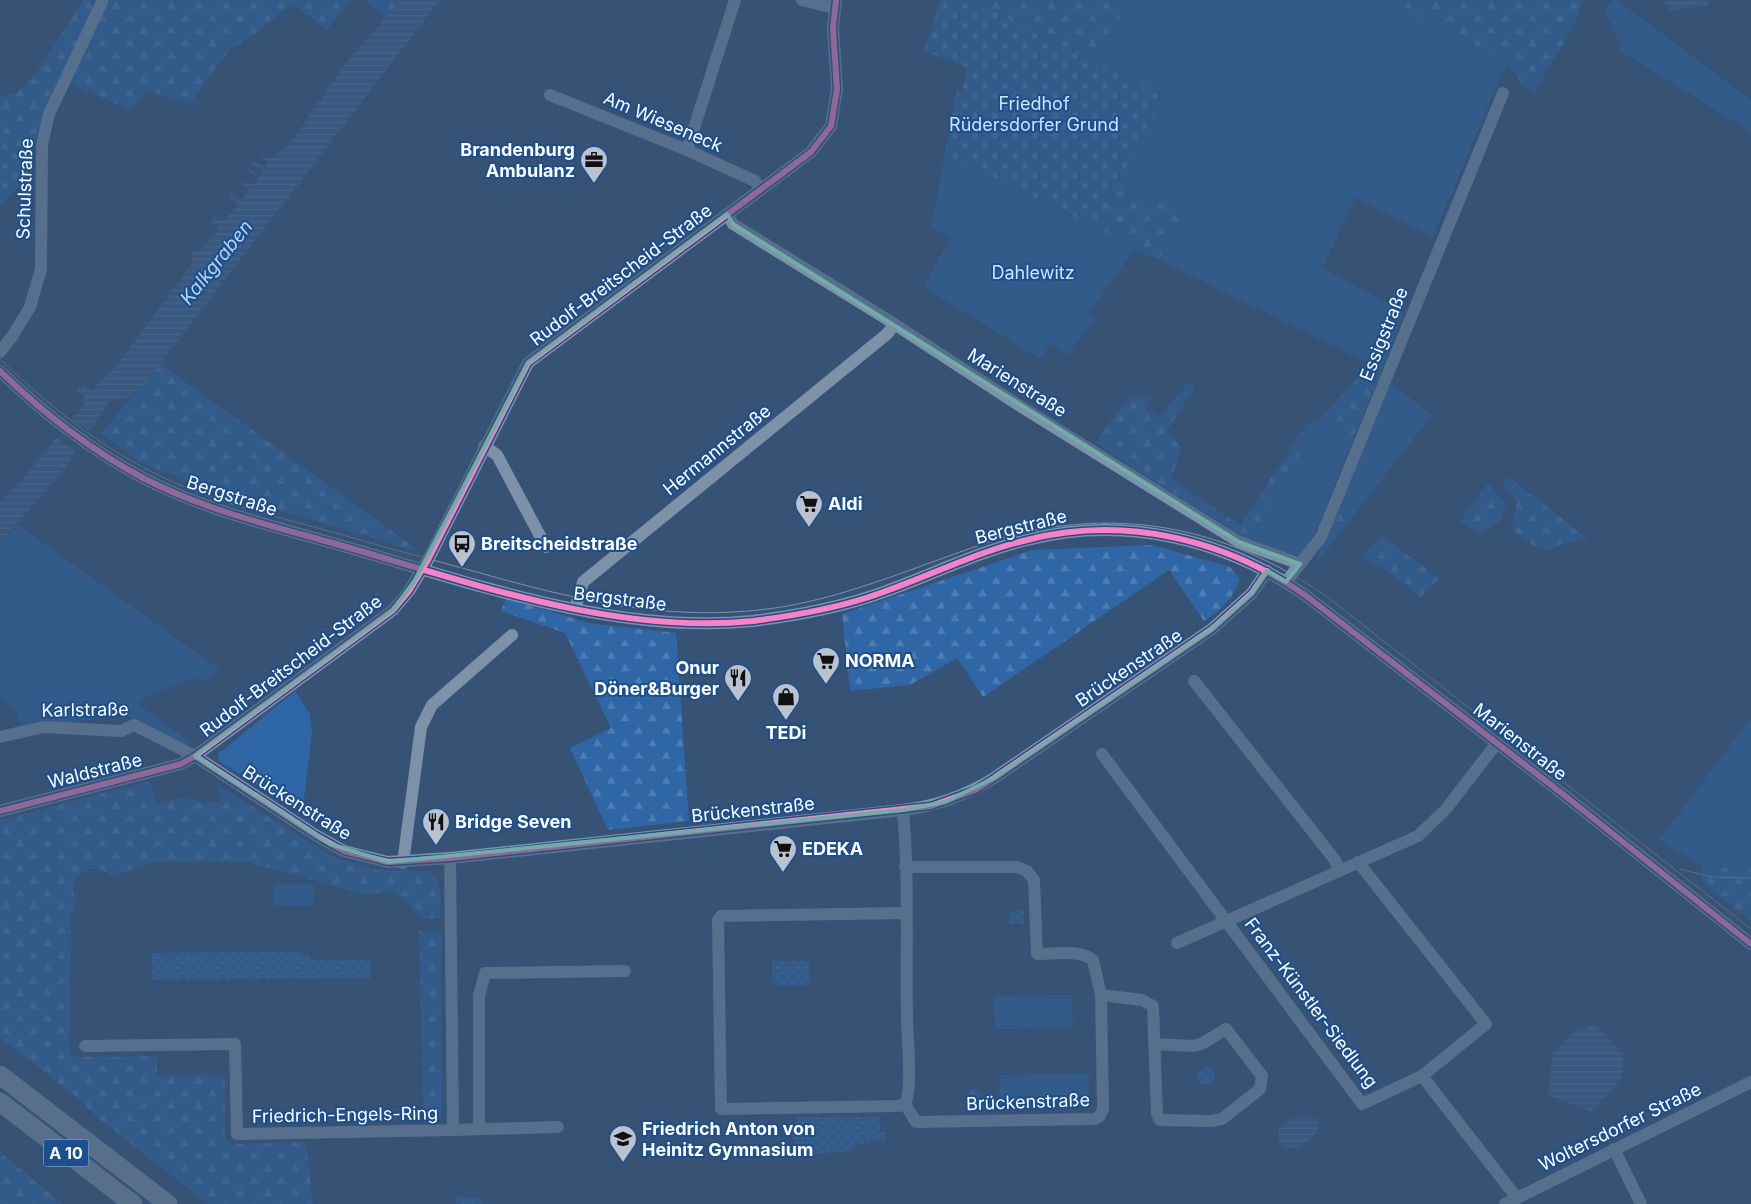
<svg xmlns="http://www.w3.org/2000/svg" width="1751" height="1204" font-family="Inter,sans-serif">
<defs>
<pattern id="forest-firs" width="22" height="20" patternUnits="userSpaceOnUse" patternTransform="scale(1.25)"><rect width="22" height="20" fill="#2f66a5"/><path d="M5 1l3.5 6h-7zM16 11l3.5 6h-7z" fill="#4e7db2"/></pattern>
<pattern id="cemetery-stones" width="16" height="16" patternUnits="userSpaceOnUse" patternTransform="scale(1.25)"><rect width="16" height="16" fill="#2f66a5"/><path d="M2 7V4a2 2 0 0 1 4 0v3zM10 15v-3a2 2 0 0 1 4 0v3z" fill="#4e7db2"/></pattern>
<pattern id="park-dots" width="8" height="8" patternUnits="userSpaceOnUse" patternTransform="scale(1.25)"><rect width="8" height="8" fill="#2f66a5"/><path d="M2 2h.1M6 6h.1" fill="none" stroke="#4e7db2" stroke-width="1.8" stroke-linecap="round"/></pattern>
<pattern id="water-rules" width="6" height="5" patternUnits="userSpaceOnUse" patternTransform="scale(1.25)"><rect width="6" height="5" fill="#3b618d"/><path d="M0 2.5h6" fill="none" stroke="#58799e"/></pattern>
</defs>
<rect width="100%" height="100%" fill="#365274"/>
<g fill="#2f66a5">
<path d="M1129 0H1391L1507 62 1433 237 1356 197 1322 268 1404 312 1382 370 1159 259 1133 251 1089 313 1095 318 1067 355 1051 343 1040 359 924 287 951 236 931 228 945 154 1159 259 1183 215 1118 182 1164 96 1096 62Z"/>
<path d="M1612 0H1617L1751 100V132L1622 52 1611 23 1604 12Z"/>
<path d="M1391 383 1432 415 1354 515 1340 504Z"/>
<path d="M1318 422 1354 437 1315 533 1299 555 1254 545 1249 541Z"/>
<path d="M18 525 219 669 204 682 199 677 144 697 138 704 191 743 186 746 122 713 85 721 23 726 14 708 0 698V544Z"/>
<path d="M295 691 310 714 312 732 304 799 293 807 219 761 218 754Z"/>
<path d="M1751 718V868L1703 867 1659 840Z"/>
<path d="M274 884H313L314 906H274Z"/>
<path d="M1072 995 1073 1027 995 1029 994 996Z"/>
<path d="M1089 1074V1103L1000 1104 999 1075Z"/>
</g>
<g fill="url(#forest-firs)">
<path d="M83 0H97L44 114 25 171 0 198V96L18 92 37 72Z"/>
<path d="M110 0H350L327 30 292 4 257 33 229 50 190 104 147 91 131 111 66 81Z"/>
<path d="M365 0H402L386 18Z"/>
<path d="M969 0H1129L1096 62Z"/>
<path d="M1391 0H1583L1575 24 1535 91 1523 85 1507 62Z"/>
<path d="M1118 182 1183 215 1159 259 1095 227Z"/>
<path d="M161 364 422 553 211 490 142 463 101 433Z"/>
<path d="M1371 364 1382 370 1354 437 1318 422 1249 541 1095 443 1128 397H1151L1146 410 1160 416 1188 383 1195 387 1167 431 1182 448 1171 479 1240 525 1307 424 1318 421Z"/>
<path d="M1509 477 1588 539 1562 543 1551 551 1535 547 1512 530 1517 502 1502 485Z"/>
<path d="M1488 483 1507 506 1498 524 1479 533 1460 521Z"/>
<path d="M1340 504 1354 515 1312 569Z"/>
<path d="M1381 536 1439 578 1421 597 1384 569 1361 558Z"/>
<path d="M1152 545 1230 567 1240 579C1234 598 1221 610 1204 621L1169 570 983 697 957 658 910 685 850 691 842 614 1032 550Z"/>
<path d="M506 598 589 623 676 633 689 821 608 830 570 748 611 728 565 633 501 611Z"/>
<path d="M151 781 156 805 183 797 200 802 220 803 218 785 335 858 377 870 427 871C445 879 440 902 440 918L423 919 395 892 363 894 247 862H155L111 876C91 857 63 878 77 902L71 915 69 1048 71 1054 79 1057 157 1056V1075H225V1140L232 1144 306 1142 313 1204H208L96 1116 75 1096 0 1038V820Z"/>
<path d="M1703 867 1751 868V921L1709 888 1701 879Z"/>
<path d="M419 931 441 932 442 1116 435 1122 423 1107Z"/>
<path d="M0 1152 62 1204H0Z"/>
</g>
<g fill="url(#cemetery-stones)">
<path d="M940 0H969L1164 96 1095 227 945 154 957 89 962 91 967 68 924 51Z"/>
<path d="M0 138 34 173 0 205Z"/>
</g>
<g fill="url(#park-dots)">
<path d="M1024 910V924H1009L1010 912Z"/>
<path d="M299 952 315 960H371V978L152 980V953Z"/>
<path d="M772 961H810V986H773Z"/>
<circle cx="1206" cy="1076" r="9"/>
<circle cx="974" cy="1096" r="7"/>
<path d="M798 1117H880V1132H886V1141C877 1141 867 1141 859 1145 855 1147 853 1150 849 1151 833 1153 803 1158 794 1142 790 1134 793 1124 798 1117Z"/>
<path d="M456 1197 482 1198V1204H456Z"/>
</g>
<g fill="url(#water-rules)">
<path d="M402 0H440L156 369 133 396 109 402 59 476 0 543V503L24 477 83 405 85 397 77 391 83 384 91 391 114 369 194 261 189 257 194 249 200 252 219 229 210 223 214 216 224 221 238 204 229 198 231 195 241 200 249 190 242 184 244 181 253 185 258 177 248 170 249 168 259 175 263 171 250 163 252 161 265 167 269 163 259 156 261 154 272 159 294 138 347 61Z"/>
<path d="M1662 0H1710L1708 6 1670 10Z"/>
<path d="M1595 1024 1624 1055 1621 1079 1592 1112 1548 1095 1553 1053 1572 1034Z"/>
<path d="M1308 1116 1318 1119C1322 1139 1296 1154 1279 1145V1127L1292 1118Z"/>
</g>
<path fill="#365274" d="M70 418 92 433 79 453 55 436Z"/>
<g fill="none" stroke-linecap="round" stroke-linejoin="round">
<g stroke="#7d92a8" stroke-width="12">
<path d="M802 0 834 8"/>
<path d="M550 95 687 150 755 181 759 188"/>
<path d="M687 150 735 0"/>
<path d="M727 214 733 224 885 318 1020 406 1239 542 1300 564"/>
<path d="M0 352 13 335 30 307 41 269 42 145 49 114 103 0"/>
<path d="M0 371C43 413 92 451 145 479 209 512 281 528 350 548 477 585 619 635 753 621 792 616 832 609 869 597 922 580 972 553 1027 540 1124 515 1224 539 1305 595L1564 795 1751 944"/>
<path d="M484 446 497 455 546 547"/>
<path d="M1286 582 1321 537 1503 93"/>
<path d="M575 609 583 582 887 334 894 325"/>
<path d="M1194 681 1335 860 1339 870"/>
<path d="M0 737 44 727 121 731 134 725 195 756 317 836 344 851 388 862 450 858 903 810C937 806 965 796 994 778L1212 629 1252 593 1267 571"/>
<path d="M1102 754 1362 1104 1422 1076 1486 1024 1358 862"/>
<path d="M903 810C909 879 906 948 907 1017 907 1037 913 1089 905 1104L898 1106 721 1109 718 920 721 916 906 913"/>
<path d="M0 811 181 764 195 756 393 610 409 591 428 560 528 363 811 152 831 126 837 89 833 28 836 0"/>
<path d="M403 863 421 727 432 705 512 635"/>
<path d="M905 867H1017L1027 871 1034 880 1037 954C1052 954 1081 949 1093 960L1101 995 1103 1109 1100 1116 1095 1119 916 1122 905 1104"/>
<path d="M1177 943 1418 836 1446 809 1497 743"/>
<path d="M1101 995 1142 1000 1153 1006 1157 1114 1160 1120 1211 1121 1222 1119 1260 1089 1262 1076 1226 1029 1203 1043 1194 1046 1154 1044"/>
<path d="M85 1046 235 1044 237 1134 453 1130 450 858"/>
<path d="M1422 1076 1517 1198"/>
<path d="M479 1128V996L485 973 625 971"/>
<path d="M453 1130 558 1127"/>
<path d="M1614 1149 1641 1204"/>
<path d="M1505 1204 1751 1082"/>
</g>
<g stroke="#7e92a7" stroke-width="19">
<path d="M0 1075 168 1204"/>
<path d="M0 1102 133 1204"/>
</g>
<g stroke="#7e92a7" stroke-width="1">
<path d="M0 359C46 403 96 444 154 473 213 503 279 517 343 535 386 548 430 559 473 571 572 599 664 622 768 609 844 599 914 567 986 543 1110 503 1225 524 1330 599L1751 929"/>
<path d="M1680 869 1711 877 1751 878"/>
</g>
<defs>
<g id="cycleway">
<path d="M0 371C43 413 92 451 145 479 209 512 281 528 350 548 477 585 619 635 753 621 792 616 832 609 869 597 922 580 972 553 1027 540 1124 515 1224 539 1305 595L1564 795 1751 944"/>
<path d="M195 756 317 836 344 851 388 862 450 858 931 806 975 790 994 778 1212 629 1252 593 1267 571"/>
<path d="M0 811 181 764 195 756 393 610 409 591 428 560 528 363 811 152 831 126 837 89 833 28 836 0"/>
</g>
</defs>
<use href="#cycleway" stroke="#1b4f8f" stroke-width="9"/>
<use href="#cycleway" stroke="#ff80c0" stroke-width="6"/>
</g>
<path d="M0 0H1751V1204H0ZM727 214 733 224 1239 542 1300 564 1286 582 1267 571 1252 593 1212 629 994 778 945 802 903 810 388 862 330 844 195 756 393 610 415 580 528 363Z" fill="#365274" fill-opacity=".55" fill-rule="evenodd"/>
<path fill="none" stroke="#6fada8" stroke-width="4" stroke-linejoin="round" d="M727 214 733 224 1239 542 1300 564 1286 582 1267 571 1252 593 1212 629 994 778 945 802 903 810 388 862 330 844 195 756 393 610 415 580 528 363Z"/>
<defs>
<symbol id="office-pin" viewBox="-11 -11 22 30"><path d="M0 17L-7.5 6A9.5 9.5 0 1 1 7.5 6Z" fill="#b9c2ce" stroke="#1b4f8f"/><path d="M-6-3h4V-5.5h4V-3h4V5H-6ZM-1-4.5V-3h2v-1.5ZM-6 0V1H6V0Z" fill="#111"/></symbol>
<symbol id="supermarket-pin" viewBox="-11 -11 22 30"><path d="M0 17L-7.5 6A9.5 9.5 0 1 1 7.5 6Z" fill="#b9c2ce" stroke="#1b4f8f"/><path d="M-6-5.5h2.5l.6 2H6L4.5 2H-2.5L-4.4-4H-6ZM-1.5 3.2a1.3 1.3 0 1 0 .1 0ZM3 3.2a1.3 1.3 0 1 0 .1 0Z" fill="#111"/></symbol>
<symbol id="bus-pin" viewBox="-11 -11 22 30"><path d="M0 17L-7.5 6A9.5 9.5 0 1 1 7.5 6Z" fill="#b9c2ce" stroke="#1b4f8f"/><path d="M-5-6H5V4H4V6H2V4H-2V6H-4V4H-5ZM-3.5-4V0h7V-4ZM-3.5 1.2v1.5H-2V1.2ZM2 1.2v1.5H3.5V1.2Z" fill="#111"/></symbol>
<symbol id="restaurant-pin" viewBox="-11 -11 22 30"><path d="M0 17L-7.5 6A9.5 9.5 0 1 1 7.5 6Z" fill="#b9c2ce" stroke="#1b4f8f"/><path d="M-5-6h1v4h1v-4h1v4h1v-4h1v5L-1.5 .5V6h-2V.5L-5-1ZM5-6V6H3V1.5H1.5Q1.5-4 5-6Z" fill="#111"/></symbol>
<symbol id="shop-pin" viewBox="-11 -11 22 30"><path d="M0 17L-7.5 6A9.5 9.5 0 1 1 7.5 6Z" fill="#b9c2ce" stroke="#1b4f8f"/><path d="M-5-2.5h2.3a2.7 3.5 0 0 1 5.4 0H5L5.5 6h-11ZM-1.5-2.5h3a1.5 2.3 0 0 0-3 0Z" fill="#111"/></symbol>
<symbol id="school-pin" viewBox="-11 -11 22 30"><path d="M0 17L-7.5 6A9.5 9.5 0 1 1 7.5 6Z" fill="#b9c2ce" stroke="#1b4f8f"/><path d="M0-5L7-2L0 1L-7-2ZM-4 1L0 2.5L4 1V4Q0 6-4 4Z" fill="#111"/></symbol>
</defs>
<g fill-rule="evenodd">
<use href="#office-pin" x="578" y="144" width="32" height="43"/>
<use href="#supermarket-pin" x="793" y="488" width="32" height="43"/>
<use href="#bus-pin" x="446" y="528" width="32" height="43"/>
<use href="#supermarket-pin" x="810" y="645" width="32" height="43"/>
<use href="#restaurant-pin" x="722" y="662" width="32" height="43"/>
<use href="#shop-pin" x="770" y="681" width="32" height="43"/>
<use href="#restaurant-pin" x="420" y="806" width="32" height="43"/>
<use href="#supermarket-pin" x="767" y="833" width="32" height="43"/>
<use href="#school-pin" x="607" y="1123" width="32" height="43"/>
</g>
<g text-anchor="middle" stroke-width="4" stroke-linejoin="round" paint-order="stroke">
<rect fill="#1b4f8f" stroke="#bbcadd" stroke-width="1" x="43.5" y="1139.5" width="45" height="27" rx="4"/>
<g font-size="16" font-weight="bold" fill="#fff">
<text x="66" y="1159">A 10</text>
</g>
<g font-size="18" fill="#cfe3fa" stroke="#1b4f8f">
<text x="1034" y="110">Friedhof<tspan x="1034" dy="21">Rüdersdorfer Grund</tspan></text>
<text x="1033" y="279">Dahlewitz</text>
</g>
<g font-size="18" fill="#fff" stroke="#1b4f8f">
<text transform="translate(663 122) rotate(23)" y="6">Am Wieseneck</text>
<text transform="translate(25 189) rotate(-88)" y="6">Schulstraße</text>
<text transform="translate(621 275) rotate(-37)" y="6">Rudolf-Breitscheid-Straße</text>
<text transform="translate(1384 334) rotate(-68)" y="6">Essigstraße</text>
<text transform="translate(1017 383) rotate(32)" y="6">Marienstraße</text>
<text transform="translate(717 450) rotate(-39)" y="6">Hermannstraße</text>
<text transform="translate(232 496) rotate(18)" y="6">Bergstraße</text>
<text transform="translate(1021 527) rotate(-14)" y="6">Bergstraße</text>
<text transform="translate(620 599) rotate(7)" y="6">Bergstraße</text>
<text transform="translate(291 666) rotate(-37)" y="6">Rudolf-Breitscheid-Straße</text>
<text transform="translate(1129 668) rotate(-34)" y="6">Brückenstraße</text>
<text transform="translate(85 710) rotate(-1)" y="6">Karlstraße</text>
<text transform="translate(1520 742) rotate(38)" y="6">Marienstraße</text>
<text transform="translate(95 771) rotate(-14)" y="6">Waldstraße</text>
<text transform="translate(297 803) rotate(32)" y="6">Brückenstraße</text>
<text transform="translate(753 810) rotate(-6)" y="6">Brückenstraße</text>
<text transform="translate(1311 1003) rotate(53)" y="6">Franz-Künstler-Siedlung</text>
<text transform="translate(1028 1102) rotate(-2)" y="6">Brückenstraße</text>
<text transform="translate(345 1115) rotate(-1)" y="6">Friedrich-Engels-Ring</text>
<text transform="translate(1620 1127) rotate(-26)" y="6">Woltersdorfer Straße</text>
</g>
<g font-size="18" font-weight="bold" fill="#fff" stroke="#1b4f8f" text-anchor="start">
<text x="575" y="156" text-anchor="end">Brandenburg<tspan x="575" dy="21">Ambulanz</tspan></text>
<text x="828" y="510">Aldi</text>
<text x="481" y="550">Breitscheidstraße</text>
<text x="845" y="667">NORMA</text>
<text x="719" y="674" text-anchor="end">Onur<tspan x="719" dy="21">Döner&amp;Burger</tspan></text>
<text x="786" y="739" text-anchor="middle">TEDi</text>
<text x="455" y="828">Bridge Seven</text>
<text x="802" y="855">EDEKA</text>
<text x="642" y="1135">Friedrich Anton von<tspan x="642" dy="21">Heinitz Gymnasium</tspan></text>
</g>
<g font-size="19" font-style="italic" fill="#b5d3f5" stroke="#1b4f8f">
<text transform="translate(216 262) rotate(-51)" y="7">Kalkgraben</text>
</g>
</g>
</svg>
